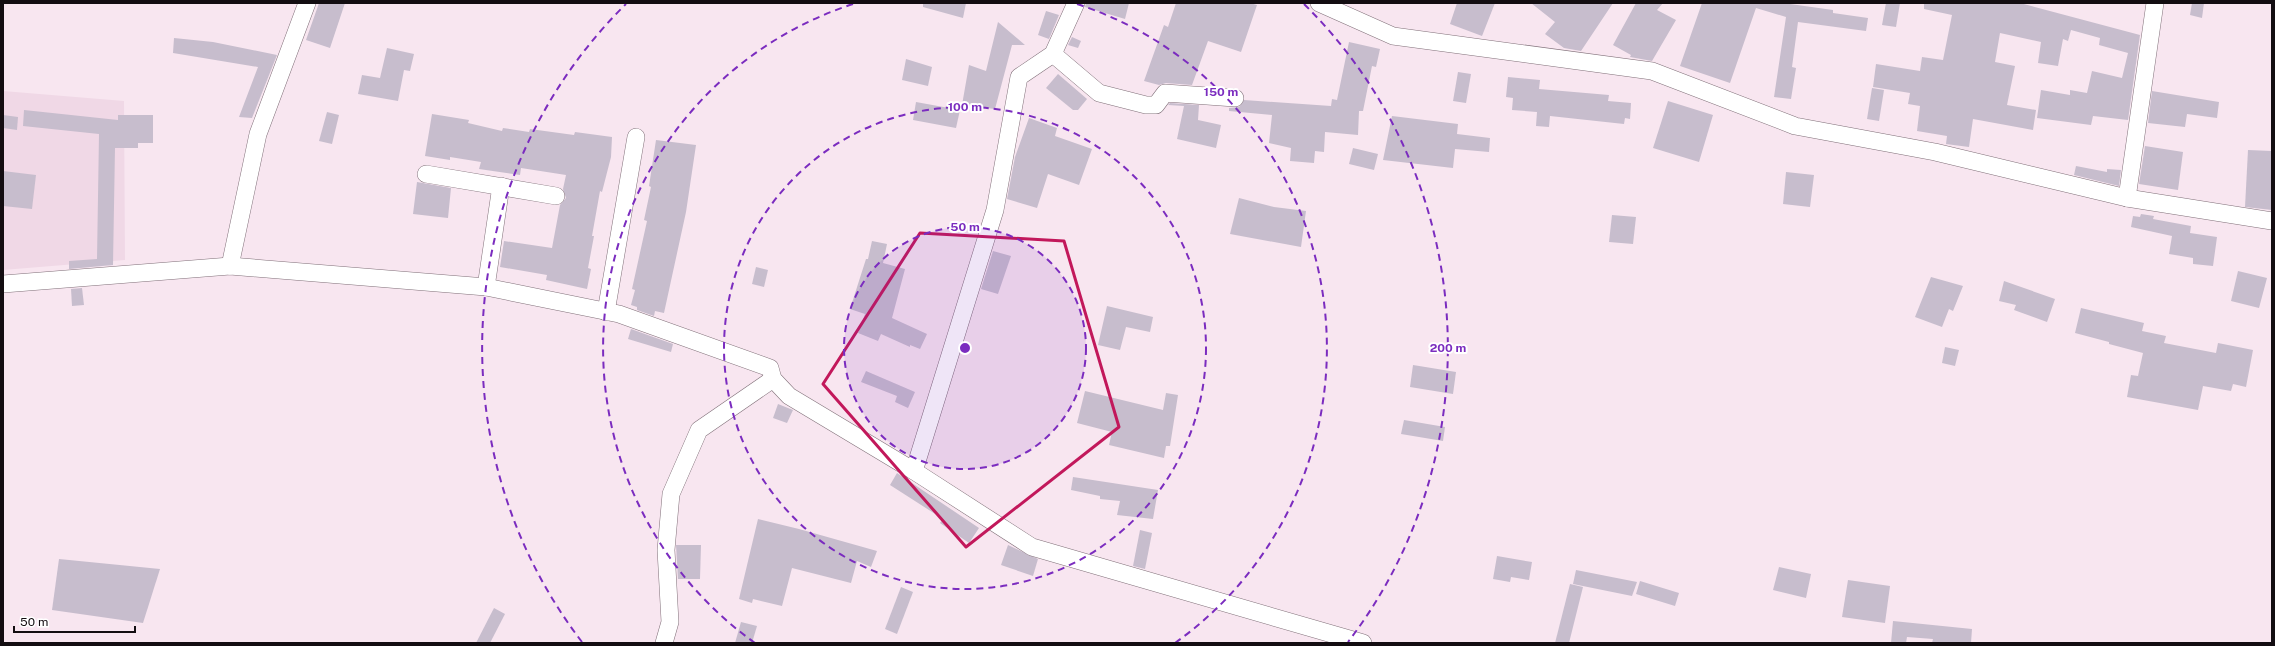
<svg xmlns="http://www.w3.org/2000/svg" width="2275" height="646" font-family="'Public Sans',sans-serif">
<rect width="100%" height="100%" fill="#f8e6f0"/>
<path fill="#f0d8e6" d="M3 91 124 101 125 260 3 270Z"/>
<g fill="#c7bdcd">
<path d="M319 3H345L330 48 306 40Z"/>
<path d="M923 3H966L963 18 923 7Z"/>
<path d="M1086 3H1129L1125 19 1085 7Z"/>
<path d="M1176 3H1250L1257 5 1241 52 1208 41 1192 85 1166 83 1159 85 1144 81 1164 25 1168 27Z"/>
<path d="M1457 3H1495L1482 36 1450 24Z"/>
<path d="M1531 3H1613L1581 51 1564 48 1545 34 1555 22Z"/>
<path d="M1636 3H1663L1657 10 1676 20 1652 61 1630 57 1631 55 1613 45Z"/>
<path d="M1702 3H1783L1833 10V13L1868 18 1866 31 1798 22 1792 67 1796 68 1791 99 1774 97 1786 17 1756 8 1730 83 1680 66Z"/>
<path d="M1886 3H1900L1896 27 1882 25Z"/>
<path d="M1924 3H2020L2140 35 2128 120 2093 116 2091 125 2037 118 2041 90 2070 95V90L2087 93 2092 71 2122 78 2128 53 2099 45 2100 38 2071 30 2068 41 2063 39 2058 66 2038 63 2041 42 2000 33 1995 62 2015 66 2007 105 2036 110 2033 130 1973 119 1969 147 1946 144 1947 136 1917 131 1920 106 1908 104 1910 93 1873 87 1876 64 1920 71 1922 57 1943 60 1952 15 1924 9Z"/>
<path d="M2192 3H2204L2202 18 2190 15Z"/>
<path d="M1046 11 1059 15 1049 39 1038 35Z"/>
<path d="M998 22 1025 45H1012L995 109 962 105 969 65 986 71Z"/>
<path d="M1072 37 1081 41 1078 48 1068 45Z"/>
<path d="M174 38 213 42 277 55 252 118 239 117 258 67 173 53Z"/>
<path d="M1349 42 1380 49 1376 67 1372 66 1363 111H1359L1358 135 1325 132 1324 152 1315 151 1314 163 1290 161 1291 148 1269 143 1272 115 1229 111V108L1239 107 1244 100 1331 106 1332 99 1337 100Z"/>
<path d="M387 48 414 54 410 71 404 70 398 101 358 94 362 75 380 78Z"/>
<path d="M906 59 932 67 928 86 902 80Z"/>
<path d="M1458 72 1471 74 1466 103 1453 101Z"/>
<path d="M1058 74 1087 99 1078 110H1073L1046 88Z"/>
<path d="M1508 77 1540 80 1539 89 1609 95 1608 101 1631 103 1630 119 1625 118 1624 124 1550 116 1549 127 1536 126 1537 112 1512 110 1513 98 1506 97Z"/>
<path d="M1872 88 1884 90 1879 121 1867 119Z"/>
<path d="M2152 91 2219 102 2217 118 2187 114 2185 127 2148 123Z"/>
<path d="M1668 101 1713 115 1699 162 1653 148Z"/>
<path d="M916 102 960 110 956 128 913 120Z"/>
<path d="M1170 103 1199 105 1198 120 1221 125 1216 148 1177 139 1184 106 1168 105Z"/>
<path d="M24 110 118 120V115H153V143H138V148H115L113 265 69 269V261L97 259 99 134 23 126Z"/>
<path d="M327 112 339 115 332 144 319 141Z"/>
<path d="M432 114 469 120 468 123 502 131 503 128 529 132 530 129 574 135 575 132 612 137 611 157 602 192 600 191 592 236H594L588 268 591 269 587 289 546 280 547 275 500 267 504 241 552 248 560 205 566 198 563 189 566 175 521 168 520 175 479 169 481 162 450 157V160L425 156Z"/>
<path d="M3 115 18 117 17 130 3 128Z"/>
<path d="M1392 116 1458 124 1457 134 1490 138 1489 152 1455 149 1453 168 1383 160Z"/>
<path d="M1029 118 1057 128 1055 136 1092 149 1079 185 1048 174 1037 208 1007 199 1015 157Z"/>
<path d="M656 140 696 145 686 212 664 313 655 311 654 316 637 310V307L631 305 635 290 632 289 647 221 644 220 651 187 649 186Z"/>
<path d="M2145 146 2183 152 2178 190 2139 184Z"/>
<path d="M1353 148 1378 154 1374 170 1349 164Z"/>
<path d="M2248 150 2272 151V210L2245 207Z"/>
<path d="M2076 166 2107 172V169L2121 170 2119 186 2074 175Z"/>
<path d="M3 171 36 175 32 209 3 206Z"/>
<path d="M1786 172 1814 175 1810 207 1783 204Z"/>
<path d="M417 182 451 188 448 218 413 214Z"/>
<path d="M1239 198 1274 207 1306 211 1301 247 1230 234Z"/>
<path d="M2141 214 2154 216 2153 219 2191 226 2190 233 2217 237 2213 266 2193 264V258L2169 254 2172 236 2131 227 2133 216 2140 217Z"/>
<path d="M1612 215 1636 217 1633 244 1609 242Z"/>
<path d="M872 241 887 244 883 263 905 269 892 318 927 334 920 349 910 345V347L881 334 878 341 858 333 865 314 850 309 866 259H868Z"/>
<path d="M993 251 1011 256 998 294 981 289Z"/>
<path d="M756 267 768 270 764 287 752 284Z"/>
<path d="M2238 271 2267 278 2259 308 2231 301Z"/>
<path d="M1931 277 1963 286 1953 311 1949 309 1942 327 1915 317Z"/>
<path d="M2004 281 2055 299 2047 322 2014 310 2016 305 1999 301Z"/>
<path d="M82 288 84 305 72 306 71 289Z"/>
<path d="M1107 306 1153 317 1150 332 1126 327 1120 350 1098 345Z"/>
<path d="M2081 308 2144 323 2142 331 2166 336 2164 343 2216 353 2218 343 2253 350 2246 387 2233 384 2231 391 2203 386 2198 410 2127 397 2131 375 2138 376 2143 353 2109 344V342L2075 333Z"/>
<path d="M631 329 673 344 671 352 628 339Z"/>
<path d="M1945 347 1959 350 1955 366 1942 363Z"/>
<path d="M1413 365 1456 372 1453 394 1410 387Z"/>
<path d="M866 371 915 392 908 408 895 402 897 396 861 382Z"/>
<path d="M1085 391 1163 410 1166 393 1178 395 1170 446H1166L1164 458 1109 445 1112 432 1077 423Z"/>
<path d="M778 404 793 410 787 423 773 418Z"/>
<path d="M1404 420 1445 427 1443 441 1401 434Z"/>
<path d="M897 473 979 528 969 543 940 523 943 519 890 485Z"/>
<path d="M1073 477 1158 490 1153 519 1117 515 1120 501 1100 499V496L1071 490Z"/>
<path d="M758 519 799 529 877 551 871 567 857 561 851 583 792 568 782 606 753 599 752 603 739 599Z"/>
<path d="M1140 530 1152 533 1145 569 1133 566Z"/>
<path d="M676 545H701L700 579H678Z"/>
<path d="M1008 545 1038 559 1033 576 1001 565Z"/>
<path d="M1497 556 1532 562 1529 580 1511 577 1510 582 1493 579Z"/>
<path d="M59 559 160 569 143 623 52 610Z"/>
<path d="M1779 567 1811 574 1806 598 1773 590Z"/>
<path d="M1576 570 1637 582 1632 596 1573 584Z"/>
<path d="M1848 580 1890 586 1885 623 1842 617Z"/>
<path d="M1640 581 1679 593 1675 606 1636 594Z"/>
<path d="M1570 584 1583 587 1569 643H1555Z"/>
<path d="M901 587 913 592 897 634 885 629Z"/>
<path d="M494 608 505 614 490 643H476Z"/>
<path d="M1893 621 1972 629 1971 643H1932L1933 639 1907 637 1906 643H1891Z"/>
<path d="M741 622 757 626 752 643H735Z"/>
</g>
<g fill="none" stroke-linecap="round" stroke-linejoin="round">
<defs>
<g id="street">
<path d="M1319 3 1393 36 1652 71 1795 126 1935 152 2127 198 2272 221"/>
<path d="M1053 54 1099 93 1146 105H1156L1165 93 1235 98"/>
<path d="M426 174 556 196"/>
<path d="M2127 198 2155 3"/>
<path d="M230 266 258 134 307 3"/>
<path d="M3 284 230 266 486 287 619 314 770 368 773 379 789 396 914 471 1032 547 1363 643"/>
<path d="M486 287 501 186"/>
<path d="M606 312 636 137"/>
<path d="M914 471 995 210 1019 77 1053 54 1076 3"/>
<path d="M664 643 670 622 666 550 671 494 699 430 773 379"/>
</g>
</defs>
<use href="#street" stroke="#807079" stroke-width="18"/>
<use href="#street" stroke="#fff" stroke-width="17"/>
</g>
<path fill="none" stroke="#c2185b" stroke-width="3" stroke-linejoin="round" d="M920 233 1064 241 1119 427 966 547 823 384Z"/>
<circle cx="965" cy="348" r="121" fill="#7b2cbf" fill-opacity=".12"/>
<g fill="none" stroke="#7b2cbf" stroke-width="2" stroke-dasharray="7 5">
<circle cx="965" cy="348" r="121"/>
<circle cx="965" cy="348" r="241"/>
<path d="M755 643A362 362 0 0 1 853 4M1077 4A362 362 0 0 1 1175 643"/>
<path d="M582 642A483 483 0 0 1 626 4M1304 4A483 483 0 0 1 1348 642"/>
</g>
<circle cx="965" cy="348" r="6" fill="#7b2cbf" stroke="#fff" stroke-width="2"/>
<g font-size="12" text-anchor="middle" font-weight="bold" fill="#7b2cbf" stroke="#fff" stroke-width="4" stroke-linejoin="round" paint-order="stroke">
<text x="1221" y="96">150 m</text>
<text x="965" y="111">100 m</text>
<text x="965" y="231">50 m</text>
<text x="1448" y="352">200 m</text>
</g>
<rect width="2275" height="646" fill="none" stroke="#130d11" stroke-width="8"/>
<path d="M14 626v6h121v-6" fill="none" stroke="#130d11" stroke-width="2"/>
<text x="20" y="626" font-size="12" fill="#130d11" stroke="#ffffff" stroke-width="3" paint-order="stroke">50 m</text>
</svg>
